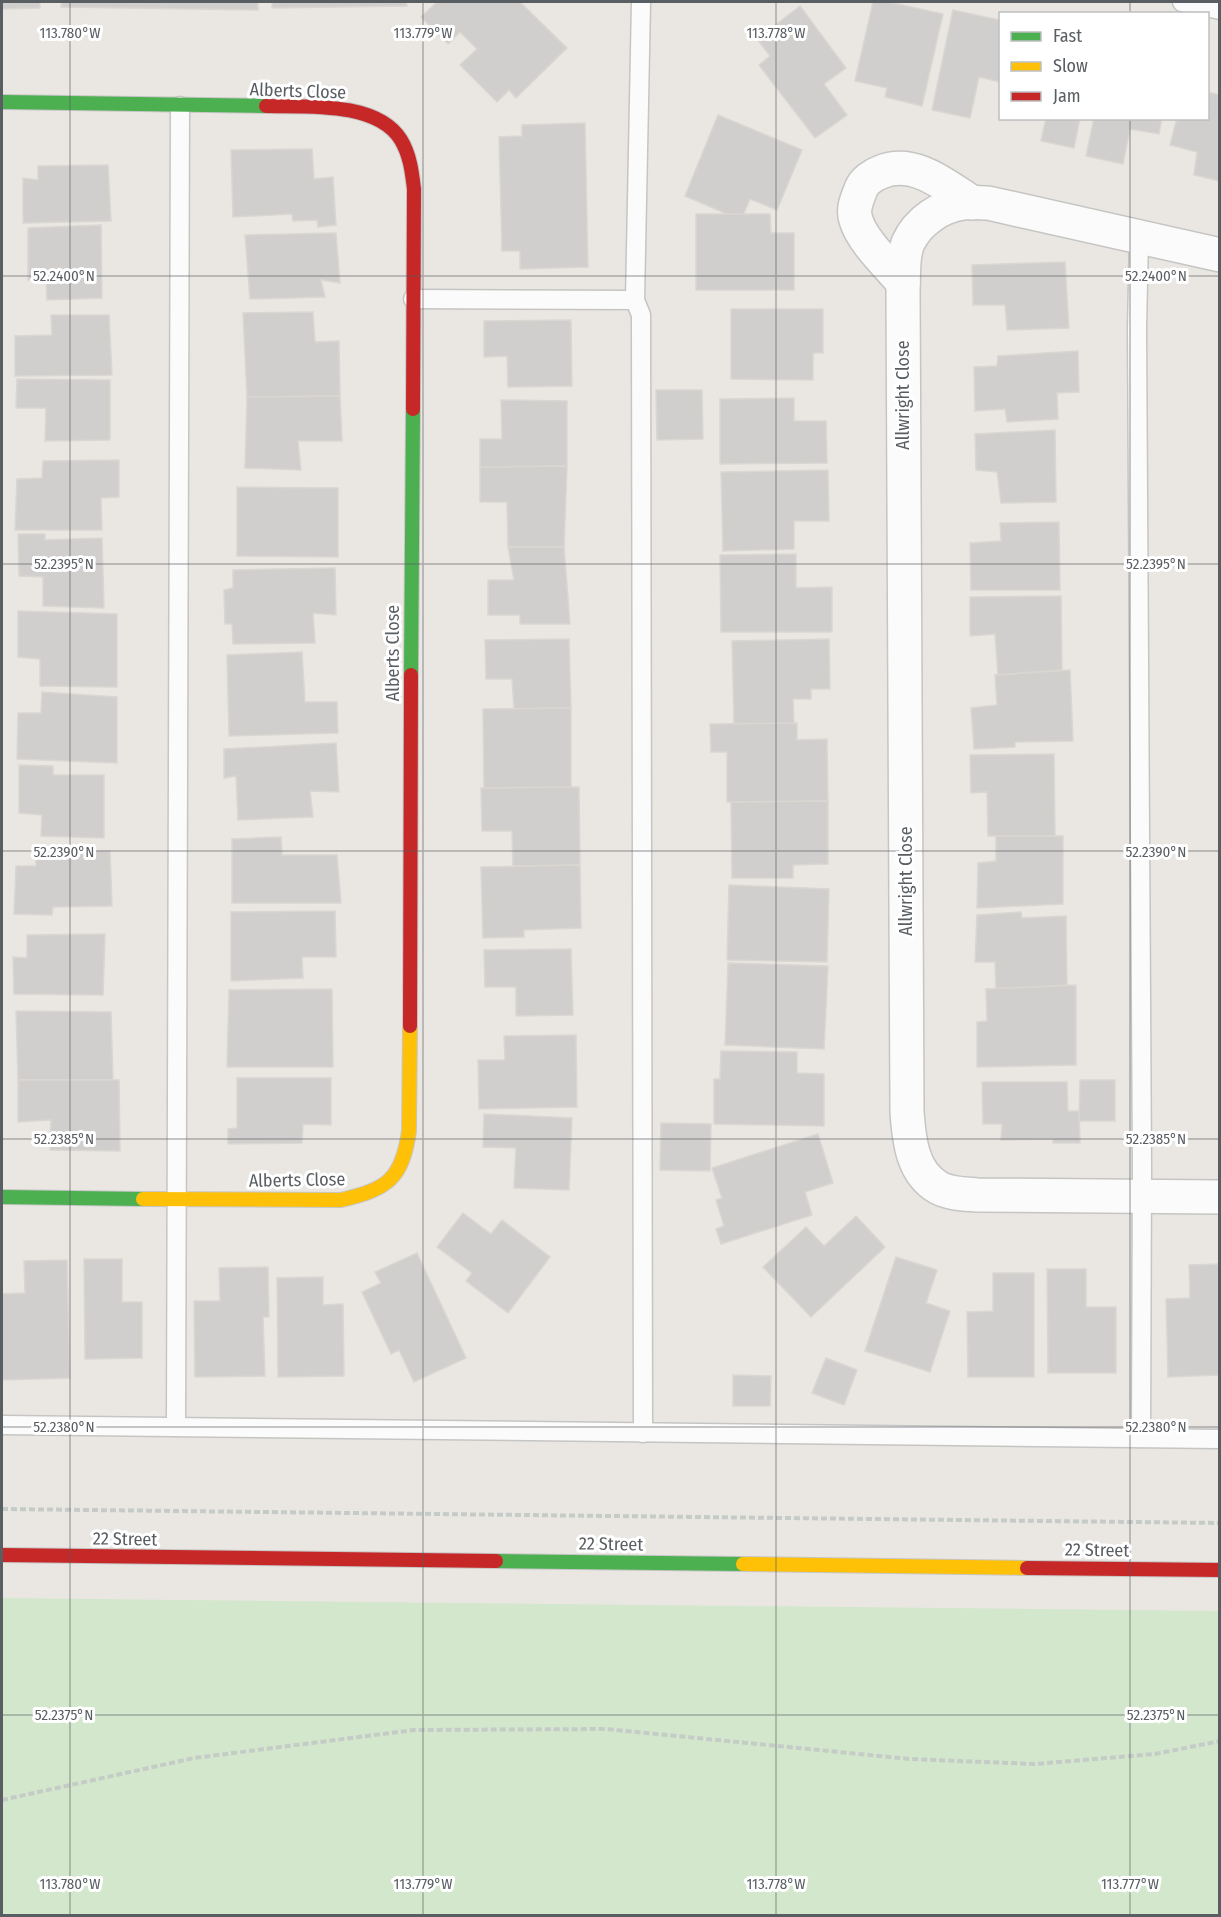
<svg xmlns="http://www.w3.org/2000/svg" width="1221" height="1917" font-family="'Fira Sans Condensed',sans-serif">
<rect width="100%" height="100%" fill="#eae7e3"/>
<path fill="#d3e7cc" d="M2 1598 1219 1611V1915H2Z"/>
<g fill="#d1cfcd" stroke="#dad6d2" stroke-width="1.5">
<path d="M2 2H40V8L2 9Z"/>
<path d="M62 2H258V10L61 7Z"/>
<path d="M272 2H406L407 6 272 8Z"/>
<path d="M437 2H520L567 48 516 98 509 90 497 102 460 65 477 49 460 32 448 44 421 17Z"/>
<path d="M873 2H889L943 14 922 106 885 97 887 88 855 81Z"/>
<path d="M800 6 846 68 824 84 847 115 815 138 759 65 770 56 757 39Z"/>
<path d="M953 10 1000 20V82L979 77 970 118 932 110Z"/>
<path d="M1208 92 1220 95V181L1194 175 1197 152 1170 145 1177 118H1208Z"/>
<path d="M718 115 802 150 777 210 750 199 741 220 685 196Z"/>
<path d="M1046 118H1080L1074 148 1041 141Z"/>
<path d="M1094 118H1162L1159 134 1130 129 1123 164 1086 156Z"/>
<path d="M585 123 588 267 520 269V251H502L499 137 522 136V125Z"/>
<path d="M312 149 314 179 333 177 336 225 318 227 317 220 293 221 292 214 233 217 231 150Z"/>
<path d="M108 165 111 221 23 223V178L38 180V166Z"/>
<path d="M696 214H770L771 233H794V290H696Z"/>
<path d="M101 225 102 298 47 300 46 279 28 280V228Z"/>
<path d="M336 233 340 283 321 280 325 297 250 299 245 235Z"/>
<path d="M1065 262 1069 328 1007 330 1005 305H973L972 265Z"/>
<path d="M731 309H823V353H813V380L731 379Z"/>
<path d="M313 312 315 342 339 341 340 396 247 397 243 313Z"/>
<path d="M51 315H109L112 375 15 376V336L52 335Z"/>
<path d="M571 320 572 386 508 387 507 356 484 357V321Z"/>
<path d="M1078 351 1079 392 1057 393 1058 419 1007 422 1005 409 975 411 974 367 997 366 998 356Z"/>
<path d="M17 379 110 380V440L45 441 46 408H16Z"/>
<path d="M656 390H702L703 439 657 440Z"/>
<path d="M340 396 342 441H298L301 470 245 468 247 397Z"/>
<path d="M794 398V421H826L827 463 720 464V399Z"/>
<path d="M501 400 567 401V466L480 467V439H502Z"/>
<path d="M1055 430 1056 502 1001 503 997 472 976 470 975 434Z"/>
<path d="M119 460V497L101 498 102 530H15L17 479 42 478 43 461Z"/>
<path d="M567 466 564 547H508L507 502H480V467Z"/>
<path d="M828 470 829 521H794V549L723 551 721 472Z"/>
<path d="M237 487 338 488V557L237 556Z"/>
<path d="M1059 522 1060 590H971L970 543 1001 541 1000 523Z"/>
<path d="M18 534H45V540L102 538 104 608 43 606V577L19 576Z"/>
<path d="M508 547H564L570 624H520V615H488V580H514Z"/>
<path d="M796 554V588L832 587V632H721L720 555Z"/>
<path d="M335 568 336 615 313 613 315 643 233 644 232 624H225L224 590 233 588V570Z"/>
<path d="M1061 596 1062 670 998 675 995 634 970 636V597Z"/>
<path d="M18 611 117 614V687L40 686V659L18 657Z"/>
<path d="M569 639 571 708 514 709 512 679H486L485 640Z"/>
<path d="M829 639 830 689H811V699H793L794 724 734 725 732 641Z"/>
<path d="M302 652 305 702H337L338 733 229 736 227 655Z"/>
<path d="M1070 670 1073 741 1015 742V747L974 749 971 708 997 705 995 675Z"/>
<path d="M42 692 117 697V763L17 759 18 713H41Z"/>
<path d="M571 708V787L484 788 483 709Z"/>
<path d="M797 723V740L827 739 828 801 727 802V752H711L710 724Z"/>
<path d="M336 743 339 792 310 791 313 817 238 820 236 776 224 778V749Z"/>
<path d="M1054 754 1055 836H988L987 792 971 793 970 755Z"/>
<path d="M19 765 53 766V775H104V838L41 836 42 815 19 813Z"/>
<path d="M579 787 580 865 513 866 512 831H482L481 788Z"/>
<path d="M828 801V864L793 865V878H732L731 802Z"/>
<path d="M996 836H1063V904L977 908 978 863 996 861Z"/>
<path d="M281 837 282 855H337L341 903H232V839Z"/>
<path d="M36 851H110L112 906 53 907 52 915 14 914 16 866H36Z"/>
<path d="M580 865 581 928 524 930V937L483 938 481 867Z"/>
<path d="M729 885 829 889 827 962 727 960Z"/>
<path d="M335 911 336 957H302L303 978 231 981V912Z"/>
<path d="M1021 912 1022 918 1066 916 1067 985 996 989 995 962H975L977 915Z"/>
<path d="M105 934 103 995 14 994 13 957 27 958V935Z"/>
<path d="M571 949 573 1015 516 1016V987H485L484 950Z"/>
<path d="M728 963 828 966 824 1049 725 1045Z"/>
<path d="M1076 985V1065L977 1067V1022L987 1021 986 989Z"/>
<path d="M332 989 333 1067H227L229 990Z"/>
<path d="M16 1011 111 1012 113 1080H18Z"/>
<path d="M576 1035 577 1107 479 1109 478 1060H505L504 1036Z"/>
<path d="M721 1051 797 1052V1073L824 1074V1126L714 1124V1079H720Z"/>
<path d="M237 1078H331V1125L303 1124 302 1143 228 1144V1129L237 1128Z"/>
<path d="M18 1080H119L120 1151 50 1150 51 1120 18 1122Z"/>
<path d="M1080 1080H1115V1121H1079Z"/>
<path d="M982 1082H1067L1068 1111H1079L1080 1143H1053V1139L1001 1140 1002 1124H983Z"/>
<path d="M484 1114 572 1118 569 1190 514 1188 516 1148 483 1147Z"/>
<path d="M661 1123 711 1124 710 1171 660 1170Z"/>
<path d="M818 1134 833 1183 805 1192 812 1215 721 1244 716 1229 724 1226 716 1200 722 1198 712 1168Z"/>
<path d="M463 1213 491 1234 502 1220 550 1257 508 1313 466 1281 472 1273 437 1247Z"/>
<path d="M856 1216 885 1247 811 1317 763 1267 806 1227 824 1246Z"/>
<path d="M417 1253 466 1358 414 1382 399 1350 391 1354 362 1292 381 1283 375 1272Z"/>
<path d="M896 1257 937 1270 926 1303 950 1311 930 1372 865 1351Z"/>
<path d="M84 1259H122V1302H142V1358L85 1359Z"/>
<path d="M67 1260 70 1378 2 1380V1294L25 1293 24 1261Z"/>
<path d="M1220 1264V1375L1168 1377 1166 1299 1190 1298 1189 1265Z"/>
<path d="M268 1267 269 1317H263L265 1376 195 1377 194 1301H220L219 1268Z"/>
<path d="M1047 1269H1086V1307H1116V1373H1048Z"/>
<path d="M993 1273H1034V1377H968L967 1312 993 1311Z"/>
<path d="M323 1277V1305L343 1304 344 1376 278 1377 277 1278Z"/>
<path d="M826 1358 857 1370 844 1405 812 1393Z"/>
<path d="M733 1375 771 1376 770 1406H733Z"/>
</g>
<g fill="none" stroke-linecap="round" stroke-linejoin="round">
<defs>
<g id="lane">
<path d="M641 2 635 300 641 315 643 1433"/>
<path d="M1182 2 1220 10"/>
<path d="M1139 238 1137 328 1142 1167 1141 1438"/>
<path d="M413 299 635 300"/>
<path d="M2 1425 1220 1439"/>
<path d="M176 1427 180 106"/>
</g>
<g id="street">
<path d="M1220 255 988 203C981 203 972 202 964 203 941 206 918 221 908 243 902 257 904 275 903 290L907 1112C909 1140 912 1173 939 1188 951 1194 965 1194 977 1195L1220 1197"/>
<path d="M903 283C889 266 862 241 856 220 852 210 857 199 861 189 864 181 873 175 881 172 914 158 946 186 973 203"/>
</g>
<g id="fast">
<path d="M2 102 266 106"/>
<path d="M411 675 413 409"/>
<path d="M2 1197 143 1199"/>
<path d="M496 1561 743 1564"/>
</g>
<g id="slow">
<path d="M143 1199 341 1200C387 1189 402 1180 409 1131L410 1026"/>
<path d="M743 1564 1027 1568"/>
</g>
<g id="jam">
<path d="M266 106C306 107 377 101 401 140 410 155 412 172 414 189L413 409"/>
<path d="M410 1026 411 675"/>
<path d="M2 1555 496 1561"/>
<path d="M1027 1568 1220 1570"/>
</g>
</defs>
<use href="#lane" stroke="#c5c5c4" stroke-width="21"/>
<use href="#street" stroke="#c5c5c4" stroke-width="36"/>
<use href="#fast" stroke="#c6c6c6" stroke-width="16"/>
<use href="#slow" stroke="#c6c6c6" stroke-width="16"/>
<use href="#jam" stroke="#c6c6c6" stroke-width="16"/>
<g stroke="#c5cbc7" stroke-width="4" stroke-dasharray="6 3" stroke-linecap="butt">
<path d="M2 1509 1220 1523"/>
<path d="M2 1800 194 1758 414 1730 606 1729 910 1759 1034 1764 1155 1754 1220 1741"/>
</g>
<use href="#lane" stroke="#fcfbfb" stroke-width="18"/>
<use href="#street" stroke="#fcfbfb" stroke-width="33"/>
<use href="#fast" stroke="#4caf50" stroke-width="14"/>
<use href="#slow" stroke="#ffc107" stroke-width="14"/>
<use href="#jam" stroke="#c62828" stroke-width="14"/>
</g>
<path fill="none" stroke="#595e62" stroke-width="1.5" stroke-opacity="0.45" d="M70 2V1916M423 2V1916M776 2V1916M1130 2V14M1130 118V1916M2 276H1220M2 564H1220M2 851H1220M2 1139H1220M2 1427H1220M2 1715H1220"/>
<g text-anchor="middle" stroke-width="6" stroke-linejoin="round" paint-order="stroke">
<g font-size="18" fill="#595e62" stroke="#fff">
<text transform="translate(298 91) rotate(2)" y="6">Alberts Close</text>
<text transform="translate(903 395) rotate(-90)" y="6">Allwright Close</text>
<text transform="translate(393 653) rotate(-90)" y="6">Alberts Close</text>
<text transform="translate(906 881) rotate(-90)" y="6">Allwright Close</text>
<text transform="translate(297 1180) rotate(-1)" y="6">Alberts Close</text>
<text transform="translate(125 1539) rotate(1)" y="6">22 Street</text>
<text transform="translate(611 1544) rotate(1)" y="6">22 Street</text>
<text transform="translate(1097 1550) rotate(1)" y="6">22 Street</text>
</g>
</g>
<g font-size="15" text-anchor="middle" fill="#595e62" stroke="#fff" stroke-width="6" stroke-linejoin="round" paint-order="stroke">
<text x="70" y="38">113.780°W</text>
<text x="423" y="38">113.779°W</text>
<text x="776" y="38">113.778°W</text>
<text x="64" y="281">52.2400°N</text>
<text x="1156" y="281">52.2400°N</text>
<text x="64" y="569">52.2395°N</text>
<text x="1156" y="569">52.2395°N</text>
<text x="64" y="857">52.2390°N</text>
<text x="1156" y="857">52.2390°N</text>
<text x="64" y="1144">52.2385°N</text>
<text x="1156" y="1144">52.2385°N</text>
<text x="64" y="1432">52.2380°N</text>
<text x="1156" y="1432">52.2380°N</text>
<text x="64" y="1720">52.2375°N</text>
<text x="1156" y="1720">52.2375°N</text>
<text x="70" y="1889">113.780°W</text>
<text x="423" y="1889">113.779°W</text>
<text x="776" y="1889">113.778°W</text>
<text x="1130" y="1889">113.777°W</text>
</g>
<rect width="1221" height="1917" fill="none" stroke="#595e62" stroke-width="6"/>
<rect x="999" y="12" width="210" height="108" fill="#ffffff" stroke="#bdbfc0" stroke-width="1.5"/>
<rect x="1011" y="32" width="30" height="9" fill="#4caf50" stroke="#bdbfc0" stroke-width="1.5"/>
<text x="1053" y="42" font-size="18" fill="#595e62">Fast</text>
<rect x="1011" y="62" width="30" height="9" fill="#ffc107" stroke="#bdbfc0" stroke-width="1.5"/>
<text x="1053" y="72" font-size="18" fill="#595e62">Slow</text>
<rect x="1011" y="92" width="30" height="9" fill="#c62828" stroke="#bdbfc0" stroke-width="1.5"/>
<text x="1053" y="102" font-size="18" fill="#595e62">Jam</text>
</svg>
